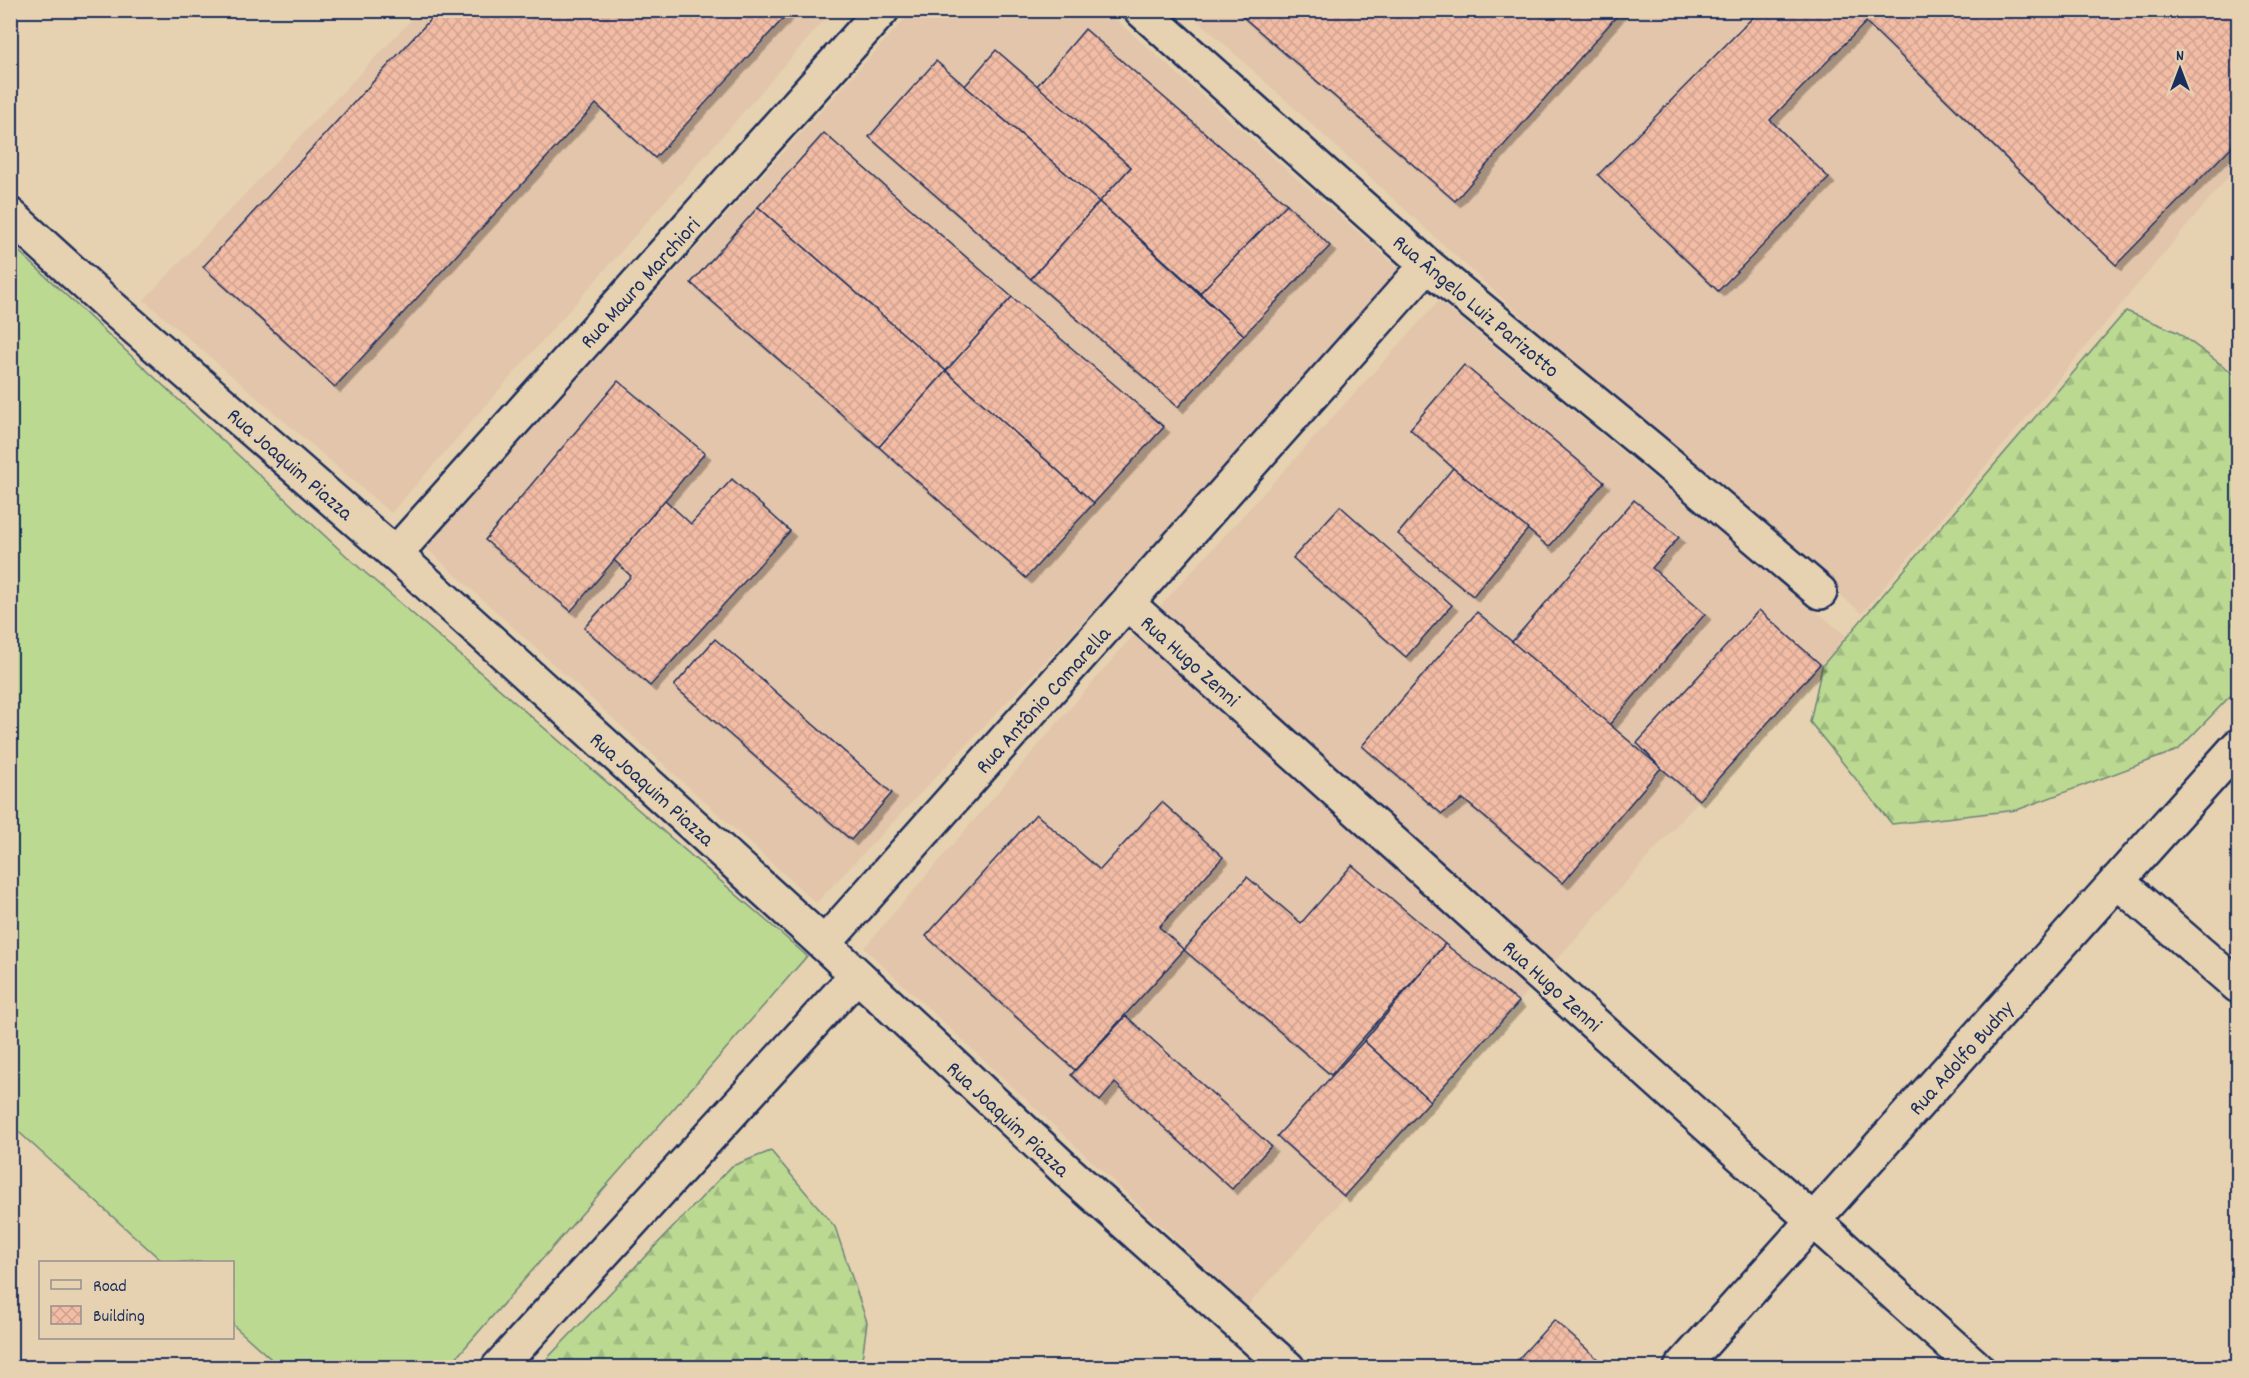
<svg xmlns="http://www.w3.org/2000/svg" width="2249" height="1378" font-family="Dekko,sans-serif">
<defs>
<pattern id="forest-firs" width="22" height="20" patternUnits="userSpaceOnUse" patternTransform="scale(1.5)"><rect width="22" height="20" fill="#bbd991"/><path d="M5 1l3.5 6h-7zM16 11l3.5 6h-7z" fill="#a0bb7f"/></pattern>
<pattern id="building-cross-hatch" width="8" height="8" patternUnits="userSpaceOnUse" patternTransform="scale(1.5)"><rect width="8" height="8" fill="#f2bca5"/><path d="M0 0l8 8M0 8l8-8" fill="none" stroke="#cfa290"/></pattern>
<filter id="shadow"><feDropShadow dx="5.5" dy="5.5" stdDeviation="0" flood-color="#0004"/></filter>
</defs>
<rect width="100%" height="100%" fill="#e6d1b0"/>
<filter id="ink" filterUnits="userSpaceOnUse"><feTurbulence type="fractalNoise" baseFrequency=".0167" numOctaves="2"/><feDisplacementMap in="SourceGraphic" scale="12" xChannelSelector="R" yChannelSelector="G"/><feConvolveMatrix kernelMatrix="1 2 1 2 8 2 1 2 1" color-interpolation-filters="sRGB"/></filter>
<g filter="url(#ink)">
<g fill="#e2c5aa">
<path d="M420 11H832L391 513 144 300Z"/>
<path d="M912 11H1106L1400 269 1114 589 816 903 425 547Z"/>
<path d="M1188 11H2238V165L1862 613 1657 440Z"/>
<path d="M1439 301 1851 640 1699 800 1247 1306 864 948 1124 646Z"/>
</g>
<path fill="#bbd991" stroke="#6b8478" stroke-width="1.5" d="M11 244 353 562 807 956 448 1367H280L233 1325 232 1262H163L11 1125Z"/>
<g fill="url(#forest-firs)" stroke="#6b8478" stroke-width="1.5">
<path d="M2126 311 2177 332 2238 377V688L2178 750 2017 810 1892 824 1810 722 1822 666Z"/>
<path d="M771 1151 835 1227 867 1322 861 1367H539L732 1166Z"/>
</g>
<g fill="url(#building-cross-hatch)" stroke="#1b2f5e" stroke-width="1.5" filter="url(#shadow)">
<path d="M439 10H791L655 158 596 104 335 387 203 267Z"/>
<path d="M1235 10H1622L1455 201Z"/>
<path d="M1760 10H2238V140L2116 265 1866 22 1770 120 1829 178 1718 291 1598 175Z"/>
<path d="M1085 29 1287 204 1200 293 1099 202 1131 167 1037 86Z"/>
<path d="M996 50 1131 167 1099 202 965 86Z"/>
<path d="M936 61 1099 202 1031 279 869 137Z"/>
<path d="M824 133 1012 297 946 371 758 207Z"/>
<path d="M1099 202 1244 335 1178 407 1031 279Z"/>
<path d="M1287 204 1330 246 1244 335 1200 293Z"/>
<path d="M758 207 946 371 879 447 691 283Z"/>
<path d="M1012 297 1164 427 1094 503 946 371Z"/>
<path d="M1464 365 1604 482 1549 547 1453 468 1410 429Z"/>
<path d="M946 371 1094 503 1026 578 879 447Z"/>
<path d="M618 381 705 453 571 611 485 540Z"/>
<path d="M1453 468 1528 529 1473 596 1398 534Z"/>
<path d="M732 479 790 531 650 686 584 628 631 576 614 560 665 500 691 524Z"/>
<path d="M1634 500 1679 537 1652 568 1705 614 1609 725 1511 643Z"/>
<path d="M1340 506 1452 605 1406 657 1293 558Z"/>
<path d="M1759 610 1820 664 1699 800 1661 768 1637 743Z"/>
<path d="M1477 612 1661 768 1563 883 1463 799 1442 814 1362 746Z"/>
<path d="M715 639 892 793 851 840 674 686Z"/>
<path d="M1162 802 1223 857 1159 927 1184 950 1075 1070 926 936 1036 814 1100 870Z"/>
<path d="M1352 865 1445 944 1331 1075 1184 950 1247 877 1301 923Z"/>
<path d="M1445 944 1519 1002 1430 1101 1364 1041Z"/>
<path d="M1126 1016 1271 1146 1232 1189 1115 1083 1100 1101 1071 1075Z"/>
<path d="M1364 1041 1430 1101 1344 1196 1277 1136Z"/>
<path d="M1554 1320 1599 1360 1592 1368H1510Z"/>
</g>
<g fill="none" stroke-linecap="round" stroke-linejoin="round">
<defs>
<g id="minor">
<path d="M1141 10 1427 265 1650 448 1820 592"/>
<path d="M10 215 110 306 395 554 824 944 1068 1172 1288 1368"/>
<path d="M395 554 882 10"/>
<path d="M1127 603 1977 1368"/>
<path d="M2117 881 2238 986"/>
<path d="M824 944 1427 265"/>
<path d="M498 1368 856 976"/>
<path d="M1681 1368 2238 746"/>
</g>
</defs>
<use href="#minor" stroke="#1b2f5e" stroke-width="38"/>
<use href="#minor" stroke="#e6d1b0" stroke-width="33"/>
</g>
</g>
<g text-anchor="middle" stroke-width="5" stroke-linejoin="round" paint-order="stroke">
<g font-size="22" fill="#1b2f5e" stroke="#e6d1b0">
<text transform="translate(639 282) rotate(-48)" y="8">Rua Mauro Marchiori</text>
<text transform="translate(1477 305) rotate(40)" y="8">Rua Ângelo Luiz Parizotto</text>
<text transform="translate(291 463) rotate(41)" y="8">Rua Joaquim Piazza</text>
<text transform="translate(1191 660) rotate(42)" y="8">Rua Hugo Zenni</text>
<text transform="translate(1042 699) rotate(-48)" y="8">Rua Antônio Comarella</text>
<text transform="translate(653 788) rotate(42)" y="8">Rua Joaquim Piazza</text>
<text transform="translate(1553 985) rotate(42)" y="8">Rua Hugo Zenni</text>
<text transform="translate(1960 1057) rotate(-48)" y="8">Rua Adolfo Budny</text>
<text transform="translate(1009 1118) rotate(43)" y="8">Rua Joaquim Piazza</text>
</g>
</g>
<rect width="2249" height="1378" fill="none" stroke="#e6d1b0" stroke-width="36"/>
<rect x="18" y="18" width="2213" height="1342" fill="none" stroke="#1b2f5e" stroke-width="2" filter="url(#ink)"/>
<rect x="39" y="1261" width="195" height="78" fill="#e6d1b0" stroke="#95908f" stroke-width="1.5"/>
<rect x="51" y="1280" width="30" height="9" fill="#e6d1b0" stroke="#95908f" stroke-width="1.5"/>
<text x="93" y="1291" font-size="18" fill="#1b2f5e">Road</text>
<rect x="51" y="1306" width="30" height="18" fill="url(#building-cross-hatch)" stroke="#95908f" stroke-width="1.5"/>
<text x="93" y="1321" font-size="18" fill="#1b2f5e">Building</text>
<g transform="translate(2180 69)" stroke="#e6d1b0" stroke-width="4.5" paint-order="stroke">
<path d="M0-4.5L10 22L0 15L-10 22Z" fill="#1b2f5e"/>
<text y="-9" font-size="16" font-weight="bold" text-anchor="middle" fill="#1b2f5e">N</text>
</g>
</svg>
